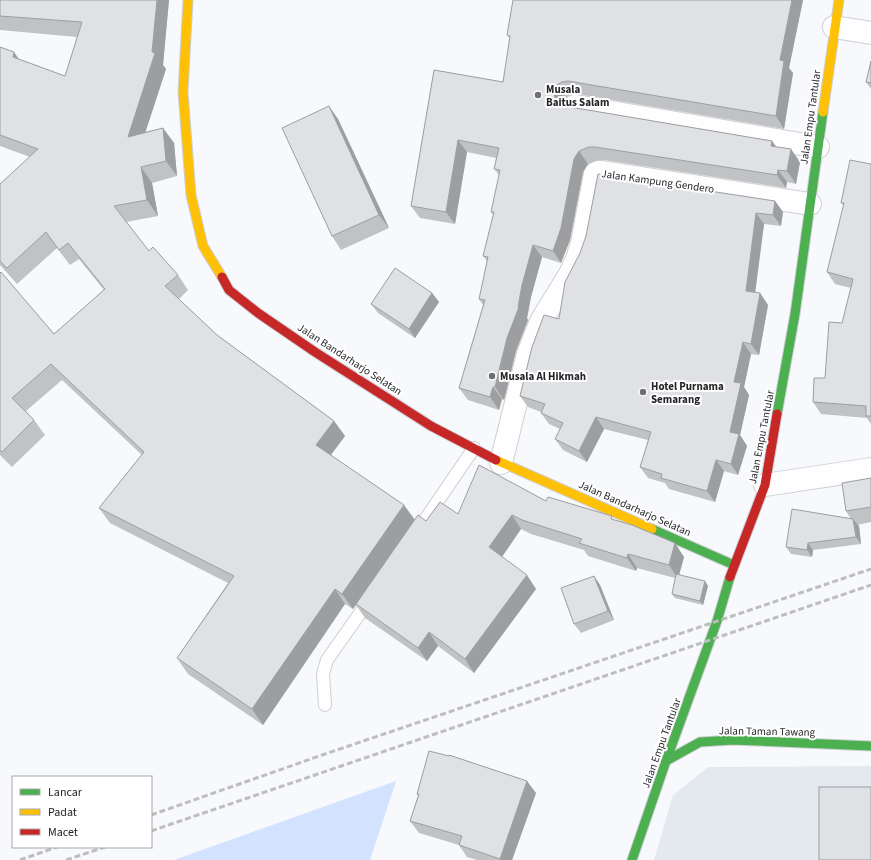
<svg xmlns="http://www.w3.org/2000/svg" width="871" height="860" font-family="'Source Sans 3',sans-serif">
<rect width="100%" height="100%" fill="#f7f9fd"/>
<path fill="#e4e9ef" d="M871 766V860H654L673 795 708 767Z"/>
<path fill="#d3e2fe" d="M396 781 370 860H174Z"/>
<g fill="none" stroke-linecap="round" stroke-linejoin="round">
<defs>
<g id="lane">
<path d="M416 533 474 448"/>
<path d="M325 705 323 674 327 660 370 599"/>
</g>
<g id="street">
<path d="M834 27 871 33"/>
<path d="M575 106 818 147"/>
<path d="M501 463 528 354 541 321 570 274 577 259 582 243 595 174 598 172H602L810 204"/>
<path d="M765 485 871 469"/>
</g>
<g id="fast">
<path d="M777 414 795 314 823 112"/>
<path d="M652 529 734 565"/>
<path d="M666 761 717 621 730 577"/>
<path d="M632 860 666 761 700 742 733 740 871 746"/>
</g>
<g id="slow">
<path d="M188 0 183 92 191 195 203 246 222 277"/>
<path d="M823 112 839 0"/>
<path d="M496 460 652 529"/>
</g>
<g id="jam">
<path d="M222 277 229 290 258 313 315 352 431 426 496 460"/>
<path d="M730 577 765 485 777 414"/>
</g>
</defs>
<use href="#lane" stroke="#cecfd3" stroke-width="14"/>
<use href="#street" stroke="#cecfd3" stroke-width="24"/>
<use href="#fast" stroke="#cecfd3" stroke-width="11"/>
<use href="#slow" stroke="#cecfd3" stroke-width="11"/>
<use href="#jam" stroke="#cecfd3" stroke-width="11"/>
<use href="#lane" stroke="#fefeff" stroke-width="12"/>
<use href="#street" stroke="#fefeff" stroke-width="22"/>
<use href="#fast" stroke="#4caf50" stroke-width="9"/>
<use href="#slow" stroke="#ffc107" stroke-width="9"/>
<use href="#jam" stroke="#c62828" stroke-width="9"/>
<g stroke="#bebebf" stroke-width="3" stroke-dasharray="6 3" stroke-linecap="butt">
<path d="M151 815 325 754 871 569"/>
<path d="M151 831 871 585"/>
<path d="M20 860 57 847"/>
<path d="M66 860 105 847"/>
</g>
</g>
<g fill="#c0c2c4">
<path d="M0 0H169L163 65 166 69 145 132 163 128 174 143 177 176 152 183 158 216 126 222 149 251 178 275 188 290 179 299 217 335 334 421 345 436 331 455 415 520 426 521 458 514 546 501 614 520 684 557 679 575 708 586 703 605 675 598 672 594 675 578 637 568 636 571 588 556 584 550 531 534 521 529 502 557 536 589 474 673 438 646 427 661 365 618 356 605 353 609 345 604 263 725 188 674 177 658 228 583 110 523 99 508 142 455 62 380 26 411 34 420 45 435 12 467 0 455V273L54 334 104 290 79 259 70 265 57 248 17 284 0 265V184L30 157 0 146V47L19 59 65 76 77 37 0 30Z"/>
<path d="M513 0H803L789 68 793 73 784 129 577 94H571L566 98 563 104V105L564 106 772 141 776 147 800 162 796 184 787 182 786 188 604 160H598L588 164 583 172 570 240 561 263 542 257 531 297 527 318 528 320 516 351 504 400 502 399 499 410 468 400 459 388 483 305 479 299 487 261 483 256 493 215 491 212 499 175 494 169 496 158 467 152 455 224 420 218 411 206 434 70 503 82 510 39 507 35Z"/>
<path d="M871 61V89L866 82Z"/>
<path d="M338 119 389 228 341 250 332 236Z"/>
<path d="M871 164V424L867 418 821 414 813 402 825 378 842 323 851 288 835 284 827 272 844 206 841 203Z"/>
<path d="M775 201 783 212 781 226 764 224 755 292 760 293 768 305 759 355 751 354 744 387 749 395 740 435 747 446 738 475 724 471 715 502 669 489 665 483 648 478 640 467 648 440 604 429 587 462 563 450 555 439 560 429 549 424 541 413V412L528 407 520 396 559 319Z"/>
<path d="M432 293 439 302 415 338 378 313 371 304Z"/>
<path d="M871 478V522L857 525 859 526 861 544 813 550 812 557 791 554 786 547 851 519 846 511Z"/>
<path d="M594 576 600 585 614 620 581 633 574 624Z"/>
<path d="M449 756 536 793 512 860H477L467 857 459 845 419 833 410 821 418 796 417 794Z"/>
</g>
<g fill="#9c9ea0">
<path d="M157 0H169L163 65 166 69 139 152 128 137 152 52Z"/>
<path d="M792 0H803L789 68 793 73 784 129 776 116 780 60Z"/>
<path d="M14 52 25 68 13 57Z"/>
<path d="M557 85 566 98 563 104V111L555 98 554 92Z"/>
<path d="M329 106 338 119 389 228 379 215Z"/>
<path d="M163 128 174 143 177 176 166 161Z"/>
<path d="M458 140 467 152 455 224 446 212Z"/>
<path d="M772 141 781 153 771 146Z"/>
<path d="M791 149 800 162 796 184 787 171Z"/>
<path d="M579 151 588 164 583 172 570 240 561 263 553 251 574 159Z"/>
<path d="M141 167 152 183 158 216 147 200Z"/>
<path d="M778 170 787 182 786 188 777 175Z"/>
<path d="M775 201 783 212 781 226 773 215Z"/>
<path d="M756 213 764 224 754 302 746 291Z"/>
<path d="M533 245 542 257 531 297 527 318 528 320 516 351 504 400 495 387 507 338 518 307 522 285Z"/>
<path d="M432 293 439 302 415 338 409 329Z"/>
<path d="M760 293 768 305 759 355 751 344Z"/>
<path d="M743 342 751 354 744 387 749 395 740 435 747 446 738 475 731 464 730 432 734 382Z"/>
<path d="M493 387 502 399 499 410 490 397Z"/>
<path d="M596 417 604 429 587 462 579 451Z"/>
<path d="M334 421 345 436 327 460 316 445Z"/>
<path d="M716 460 724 471 715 502 707 491Z"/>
<path d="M404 505 415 520 353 609 342 594Z"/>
<path d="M512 515 521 529 499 561 489 547Z"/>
<path d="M853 519 859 526 861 544 856 537Z"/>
<path d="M675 543 684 557 678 579 669 565Z"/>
<path d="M808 543 813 550 812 557 807 550Z"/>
<path d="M628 554 637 568 636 571 627 558Z"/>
<path d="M527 575 536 589 474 673 465 659Z"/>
<path d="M594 576 600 585 614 620 608 611Z"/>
<path d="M705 581 708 586 703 605 700 601Z"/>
<path d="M335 589 345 604 263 725 252 709Z"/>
<path d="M429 632 438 646 427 661 418 648Z"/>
<path d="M527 781 536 793 512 860H500V859Z"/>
</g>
<g fill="#dfe1e4" stroke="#9c9ea0">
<path d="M0 0H157L152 52 155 53 128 137 163 128 166 161 141 167 147 200 114 206 149 251 153 247 178 275 165 286 217 335 334 421 316 445 404 505 342 594 335 589 252 709 177 658 234 576 99 508 144 452 51 364 12 398 34 420 2 452 0 450V273L1 272 54 334 105 289 68 243 59 250 46 232 7 268 0 261V184L38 149 0 135V47L14 52 13 57 65 76 82 22 0 16Z"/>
<path d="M513 0H792L780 60 784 61 776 116 568 81 562 82 557 85 554 92 555 98 558 103 564 106 772 141 771 146 791 149 787 171 778 170 777 175 595 147H589L579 151 574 159 561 228 553 251 533 245 522 285 518 307H519L507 338 495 387H493L490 397 459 388 485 300 479 299 488 257 483 256 494 212H491L500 170 494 169 499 148 458 140 446 212 411 206 434 70 503 82 510 36 507 35Z"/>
<path d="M871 61V83L866 82Z"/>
<path d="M329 106 379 215 332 236 282 128Z"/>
<path d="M850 160 871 164V416H866V406L813 402 814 378H825L829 322 842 323 853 279 827 272 844 203H841Z"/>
<path d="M598 174 775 201 773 215 756 213 746 291 760 293 751 344 743 342 734 382 741 383 730 432 739 434 731 464 716 460 707 491 661 478 662 474 640 467 651 432 596 417 579 451 555 439 563 423 541 413 545 404 520 396 532 347 544 315 559 319 565 282 580 253 586 236Z"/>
<path d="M395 268 432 293 409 329 371 304Z"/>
<path d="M479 465 546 501 548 497 612 516 611 519 632 525 675 543 669 565 628 554 627 558 579 543 582 539 522 520 512 515 489 547 527 575 465 659 429 632 418 648 356 604 418 515 426 521 440 502 458 514Z"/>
<path d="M871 478V507L846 511 842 483Z"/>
<path d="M792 509 853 519 856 537 808 543 807 550 786 547Z"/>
<path d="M676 574 705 581 700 601 672 594Z"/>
<path d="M594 576 608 611 574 624 561 588Z"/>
<path d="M429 751 449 756V755L527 781 500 859 459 845 462 836 410 821 419 794H417Z"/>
<rect x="819" y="787" width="52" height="73"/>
</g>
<g fill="#6e6f73" stroke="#fff" stroke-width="1.5">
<circle cx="538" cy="95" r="4"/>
<circle cx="492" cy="376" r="4"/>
<circle cx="643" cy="392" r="4"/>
</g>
<g text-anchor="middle" stroke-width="4" stroke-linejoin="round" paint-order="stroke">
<g font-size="11" font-weight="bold" fill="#242528" stroke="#fff" text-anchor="start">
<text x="546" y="93">Musala<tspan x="546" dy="13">Baitus Salam</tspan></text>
<text x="500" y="380">Musala Al Hikmah</text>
<text x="651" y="390">Hotel Purnama<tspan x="651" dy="13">Semarang</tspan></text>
</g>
<g font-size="11" fill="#242528" stroke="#fff">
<text transform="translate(810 117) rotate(-82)" y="4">Jalan Empu Tantular</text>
<text transform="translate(658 181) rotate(8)" y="4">Jalan Kampung Gendero</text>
<text transform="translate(350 359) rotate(33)" y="4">Jalan Bandarharjo Selatan</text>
<text transform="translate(761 437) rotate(-79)" y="4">Jalan Empu Tantular</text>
<text transform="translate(635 508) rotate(24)" y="4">Jalan Bandarharjo Selatan</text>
<text transform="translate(767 731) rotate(1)" y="4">Jalan Taman Tawang</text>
<text transform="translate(661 743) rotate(-70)" y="4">Jalan Empu Tantular</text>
</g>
</g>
<rect x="12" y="776" width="140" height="72" fill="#ffffff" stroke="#a7a8a9"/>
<rect x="20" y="789" width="20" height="6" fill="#4caf50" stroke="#a7a8a9"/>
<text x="48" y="796" font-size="12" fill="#242528">Lancar</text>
<rect x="20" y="809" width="20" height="6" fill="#ffc107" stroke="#a7a8a9"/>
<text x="48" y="816" font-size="12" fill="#242528">Padat</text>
<rect x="20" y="829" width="20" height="6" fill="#c62828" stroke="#a7a8a9"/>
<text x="48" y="836" font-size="12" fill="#242528">Macet</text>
</svg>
